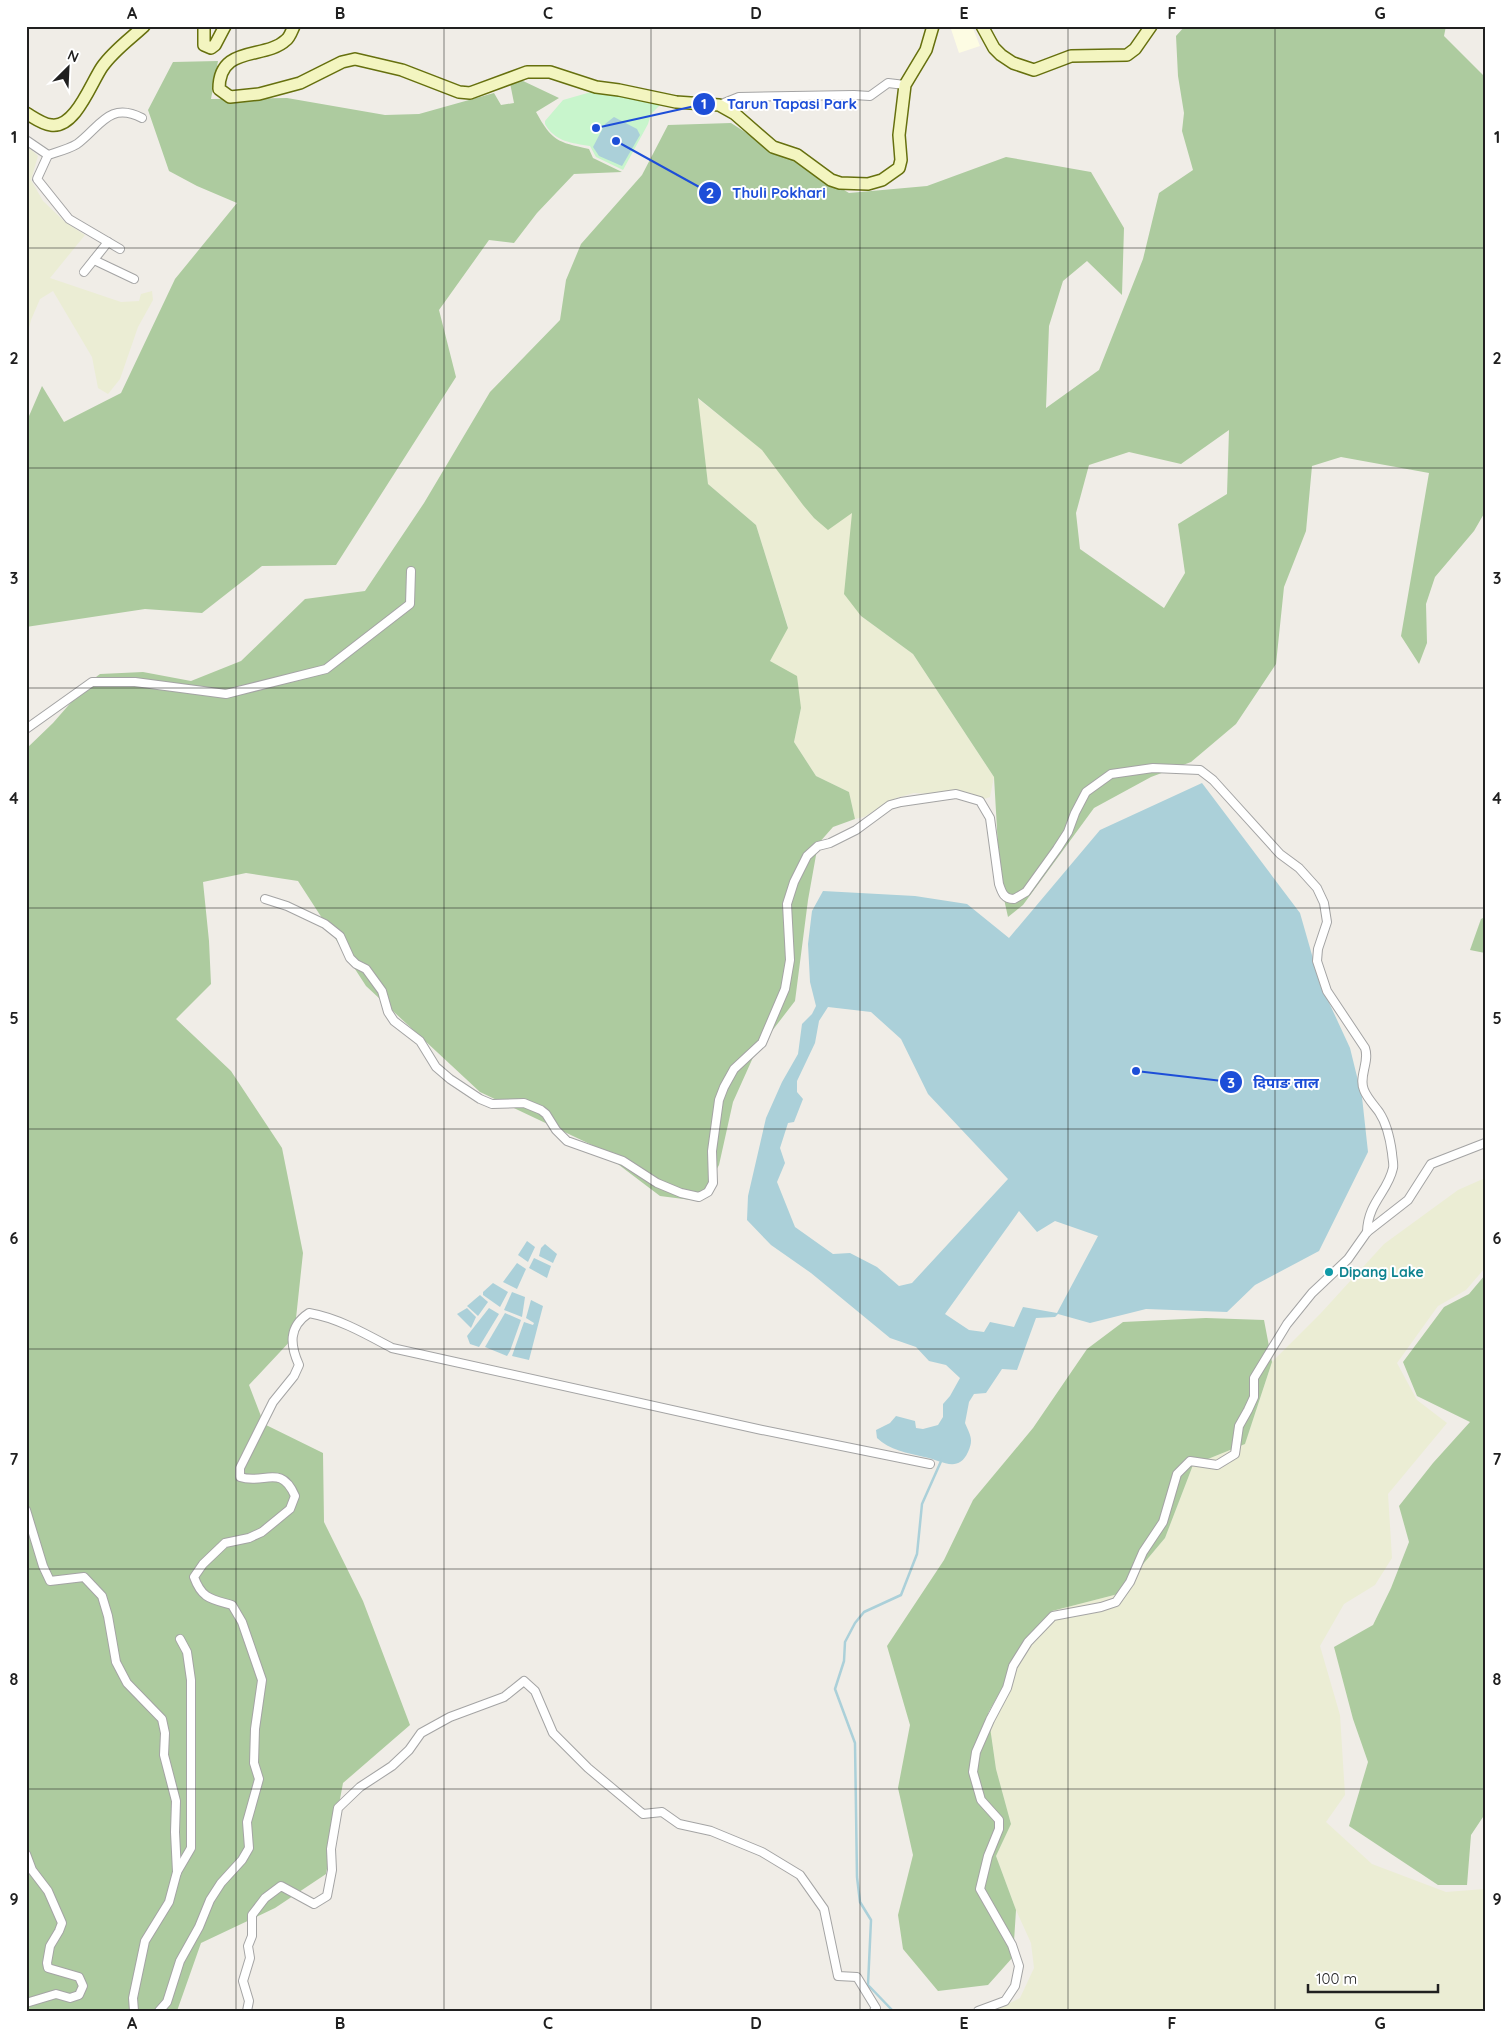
<svg xmlns="http://www.w3.org/2000/svg" width="1511" height="2037" font-family="Quicksand,'Noto Sans Devanagari',sans-serif">
<rect width="100%" height="100%" fill="#f0ede7"/>
<path fill="#fdfce3" d="M950 26H972L980 46 959 53Z"/>
<g fill="#ebedd4">
<path d="M26 145 38 156 31 180 43 201 65 222 85 235 50 278 121 302 139 301 141 294 152 291 153 300 138 327 120 379 108 394 98 388 92 357 53 291 40 299 31 320 26 341Z"/>
<path d="M697 398 763 450 814 518 852 512 861 616 913 654 994 777 990 797 984 799 970 793 944 791 931 794 914 793 896 798 864 817 855 819 849 792 816 776 794 742 801 708 770 661 788 627 756 525 708 484Z"/>
<path d="M1485 1178V1268L1466 1290 1438 1306 1397 1363 1417 1400 1447 1423 1388 1494 1392 1558 1375 1585 1344 1604 1320 1646 1340 1715 1345 1795 1326 1822 1372 1864 1446 1892 1484 1889 1483 1841 1485 1838V2011H994L1020 1998 1034 1968 1031 1943 1016 1910 996 1856 1011 1824 996 1769 988 1713 1021 1655 1052 1611 1118 1594 1165 1538 1193 1465 1245 1444 1272 1362 1321 1313 1384 1244 1458 1190Z"/>
</g>
<g fill="#adcb9f" fill-rule="evenodd">
<path d="M1185 26H1446L1444 36 1485 77V512L1474 531 1435 577 1426 604 1427 643 1419 664 1401 636 1429 473 1341 457 1312 466 1306 531 1284 587 1276 664 1236 724 1191 762 1151 777 1094 808 1023 905 1008 917 1000 881 994 777 913 654 861 616 844 594 852 513 828 530 814 518 803 505 762 450 698 398 708 484 756 525 788 628 770 661 797 676 801 708 794 742 816 776 849 792 855 819 833 827 818 844 808 900 795 1001 755 1053 733 1102 719 1165 699 1201 660 1196 594 1146 480 1092 366 986 298 881 246 873 203 882 209 941 211 984 176 1019 231 1071 282 1148 303 1253 294 1337 249 1385 264 1424 323 1453 324 1522 363 1601 410 1725 343 1783 326 1874 275 1908 201 1943 177 2011H26V749L53 723 88 683 100 674 143 672 191 681 241 661 305 599 365 591 424 503 490 392 560 320 566 280 581 244 642 175 668 125 731 123 770 148 806 167 849 193 927 186 1006 157 1091 172 1124 228 1122 295 1087 261 1063 281 1049 326 1046 408 1099 370 1143 259 1159 193 1193 170 1182 131 1184 113 1178 76 1176 36ZM1229 430 1227 494 1178 524 1185 573 1164 608 1080 549 1076 513 1089 465 1129 452 1181 464Z"/>
<path d="M218 61 211 99 287 98 385 115 419 114 494 93 501 105 514 103 510 83 521 80 559 98 536 112C552 141 557 142 589 149L593 158 622 172 574 174 537 213 514 243 489 240 439 310 456 377 336 565 262 566 202 613 145 609 26 627V423L42 386 64 422 121 393 175 279 237 203 197 186 169 171 148 110 173 62Z"/>
<path d="M1485 917V953L1470 950 1481 919Z"/>
<path d="M1485 1275V1814L1471 1835 1467 1885H1438L1349 1826 1368 1762 1353 1719 1334 1647 1373 1625 1391 1588 1409 1542 1399 1506 1433 1463 1470 1422 1417 1396 1403 1362 1444 1307 1469 1294Z"/>
<path d="M1206 1318 1264 1320 1272 1362 1245 1444 1193 1465 1165 1538 1118 1594 1052 1611 1021 1655 988 1713 996 1769 1011 1824 996 1856 1016 1910 1013 1957 988 1985 938 1991 903 1949 898 1915 913 1855 898 1788 910 1725 887 1646 944 1560 973 1500 1033 1428 1087 1349 1123 1322Z"/>
</g>
<path fill="#c8f5cc" d="M598 90 663 102 651 114 648 124 623 170 596 157 590 146C572 143 555 142 545 124V121L563 100Z"/>
<g fill="#abd0d9" fill-rule="evenodd">
<path d="M614 117 637 129 640 135 622 166 599 156 593 147 605 124Z"/>
<path d="M1202 783 1300 913 1320 983 1350 1048 1362 1097 1368 1152 1319 1251 1255 1285 1227 1312 1146 1309 1090 1323 1058 1314 1055 1317 1036 1318 1017 1370 1002 1369 986 1393 974 1394 969 1402 965 1423C970 1435 974 1439 968 1452 958 1474 941 1460 924 1457 908 1453 889 1450 877 1438L876 1430 890 1423 896 1416 915 1421 916 1428 923 1429 938 1425 943 1417V1404L950 1396 960 1378 946 1365 929 1361 916 1347 890 1338 811 1273 771 1245 747 1220 748 1196 766 1118 782 1082 798 1054 802 1024 812 1014 816 1006 810 982 808 944 812 911 823 891 915 896 967 904 1009 938 1100 830ZM828 1007 871 1012 901 1039 928 1094 1008 1179 912 1283 899 1286 877 1267 850 1253 833 1254 795 1227 777 1182 785 1163 780 1148 788 1123 794 1122 803 1099 797 1092V1081L815 1043 819 1021ZM1019 1211 1037 1232 1055 1221 1098 1236 1057 1313 1023 1307 1014 1327 990 1322 984 1332 969 1330 945 1314Z"/>
<path d="M527 1241 535 1247 528 1262 518 1255Z"/>
<path d="M545 1244 557 1254 553 1263 539 1256 541 1248Z"/>
<path d="M534 1258 551 1266 547 1278 529 1268Z"/>
<path d="M517 1263 526 1269 517 1289 503 1282Z"/>
<path d="M493 1283 508 1292 500 1307 483 1295V1292Z"/>
<path d="M512 1292 525 1297 522 1317 504 1310Z"/>
<path d="M480 1295 488 1302 478 1316 467 1306Z"/>
<path d="M531 1300 543 1306 529 1360 512 1356 524 1322 533 1325 534 1323 526 1318Z"/>
<path d="M467 1308 476 1317 471 1328 457 1314Z"/>
<path d="M489 1308 499 1314 479 1347 470 1344 467 1336Z"/>
<path d="M505 1313 521 1320 510 1351 507 1356 485 1347Z"/>
</g>
<g fill="none" stroke-linecap="round" stroke-linejoin="round">
<path stroke="#abd0d9" stroke-width="2.5" d="M893 2011 868 1985 871 1920 860 1902 857 1877 855 1743 835 1689 844 1661 845 1642 855 1623 864 1612 901 1595 917 1554 922 1504 942 1459"/>
<defs>
<g id="street">
<path d="M719 105 739 97 854 95 870 96 888 83 905 85"/>
<path d="M26 140 48 155 37 179 69 219 120 249"/>
<path d="M48 155C57 152 69 149 77 144 100 127 109 101 142 118"/>
<path d="M94 260 134 279"/>
<path d="M84 272 108 242"/>
<path d="M26 729 92 682H135L226 694 326 669 410 604 411 571"/>
<path d="M265 899 287 906 325 924 340 936 350 958 356 964 366 969 382 991 388 1012 394 1021 420 1041 436 1067 450 1079 480 1099 492 1104 524 1103 541 1110 546 1114 556 1130 567 1141 623 1161 657 1183 681 1193 699 1197 708 1192 713 1183 712 1151 719 1100 724 1087 734 1069 762 1043 785 989 790 960 787 904 794 882 807 856 818 846 830 843 856 830 890 805 901 802 956 794 980 801 990 818 999 884C1002 893 1004 899 1014 899L1026 892 1057 849 1068 832 1075 813 1086 792 1111 774 1153 768 1200 770 1213 780 1280 854 1299 868 1317 888 1324 903 1327 922 1318 949 1317 961 1327 991 1365 1048C1370 1062 1358 1077 1364 1090 1367 1098 1374 1105 1379 1112 1387 1124 1390 1138 1392 1153 1392 1157 1394 1164 1393 1168 1388 1192 1368 1202 1367 1232"/>
<path d="M26 1510 43 1566 50 1581 84 1577 102 1596 108 1616 116 1662 127 1683 162 1719 165 1733 164 1755 176 1801 175 1832 177 1872"/>
<path d="M26 1854 32 1870 48 1891 62 1923 59 1931 50 1946 47 1963 48 1968 79 1977 83 1986 79 1995 70 1998 56 1994 26 2003"/>
<path d="M134 2011 133 1998 145 1941 169 1902 177 1872 191 1848V1680L187 1652 180 1639"/>
<path d="M159 2011 167 2002 180 1961 199 1927 210 1900 221 1883 242 1860 249 1848 247 1822 259 1779 254 1763 255 1729 262 1680 242 1622 232 1605C211 1599 202 1599 194 1577L203 1564 225 1543 249 1538 262 1532 290 1509 295 1496C281 1463 264 1485 240 1477V1468L273 1402 294 1376 299 1365C290 1345 288 1327 309 1313 338 1318 366 1334 392 1348L762 1430 930 1464"/>
<path d="M247 2011 249 2001 243 1981 250 1958 248 1946 252 1936V1915L265 1898 281 1886 314 1904 327 1896 332 1870 331 1849 338 1808 360 1787 392 1766 409 1750 421 1733 450 1717 504 1697 524 1681 535 1691 553 1733 588 1768 643 1814 662 1812 679 1824 711 1831 762 1852 800 1875 824 1909 838 1976 857 1977 876 2008 874 2011"/>
<path d="M978 2011 1005 2001 1015 1986 1019 1966 1012 1945 980 1889 988 1856 999 1829V1820L981 1800 973 1772 976 1752 990 1720 1007 1688 1013 1666 1028 1642 1053 1616 1101 1607 1116 1602 1130 1582 1143 1552 1163 1522 1177 1474 1190 1461 1217 1465 1235 1454 1239 1426 1248 1410 1254 1397V1378L1287 1324 1312 1293 1348 1259 1367 1232 1408 1200 1431 1164 1485 1143"/>
</g>
<g id="secondary">
<path d="M204 26V45L211 48 215 45 225 26"/>
<path d="M294 26C292 30 290 37 286 40 265 60 219 44 219 89L230 97 259 94 300 83 342 62 355 59 402 70 459 92 470 93 527 72H550L596 87 619 90 676 102 719 105 735 114 773 147 797 155 831 180 840 183 868 184 882 180 899 168 901 160 899 135 905 85 926 50 933 26"/>
<path d="M982 26 994 48 1001 55 1013 63 1034 70 1071 56 1127 55 1135 49 1151 26"/>
<path d="M26 113C33 117 42 124 51 125 75 129 91 83 102 67 113 51 130 39 144 26"/>
</g>
</defs>
<use href="#street" stroke="#a4a4a4" stroke-width="10"/>
<use href="#secondary" stroke="#66700e" stroke-width="14"/>
<use href="#street" stroke="#fff" stroke-width="8"/>
<use href="#secondary" stroke="#f3f5c0" stroke-width="11"/>
</g>
<path fill="none" stroke="#202020" stroke-width="1" stroke-opacity="0.55" d="M236 26V2011M444 26V2011M651 26V2011M860 26V2011M1068 26V2011M1275 26V2011M26 248H1485M26 468H1485M26 688H1485M26 908H1485M26 1129H1485M26 1349H1485M26 1569H1485M26 1789H1485"/>
<circle fill="#0f9aa8" stroke="#fff" stroke-width="2" cx="1329" cy="1272" r="5"/>
<g text-anchor="middle" stroke-width="4" stroke-linejoin="round" paint-order="stroke">
<g font-size="14" font-weight="bold" fill="#0d838f" stroke="#fff" text-anchor="start">
<text x="1339" y="1277">Dipang Lake</text>
</g>
</g>
<path fill="none" stroke="#1d4ed8" stroke-width="2" d="M596 128L704 104M616 141L710 193M1136 1071L1231 1082"/>
<g fill="#1d4ed8" stroke="#fff" stroke-width="2">
<circle cx="596" cy="128" r="5"/>
<circle cx="616" cy="141" r="5"/>
<circle cx="1136" cy="1071" r="5"/>
<circle cx="704" cy="104" r="12"/>
<circle cx="710" cy="193" r="12"/>
<circle cx="1231" cy="1082" r="12"/>
</g>
<g font-size="15" text-anchor="middle" font-weight="bold" fill="#fff">
<text x="704" y="109">1</text>
<text x="710" y="198">2</text>
<text x="1231" y="1088">3</text>
</g>
<g font-size="15" text-anchor="middle" font-weight="bold" fill="#1d4ed8" stroke="#fff" stroke-width="4" stroke-linejoin="round" paint-order="stroke">
<text x="792" y="109">Tarun Tapasi Park</text>
<text x="779" y="198">Thuli Pokhari</text>
<text x="1286" y="1088">दिपाङ ताल</text>
</g>
<rect width="1511" height="2037" fill="none" stroke="#ffffff" stroke-width="55"/>
<g transform="translate(68 68) rotate(24)" stroke="#ffffff" stroke-width="4" paint-order="stroke">
<path d="M0-4L9 19L0 12L-9 19Z" fill="#202020"/>
<text y="-8" font-size="14" font-weight="bold" text-anchor="middle" fill="#202020">N</text>
</g>
<path d="M1308 1984v8h130v-8" fill="none" stroke="#202020" stroke-width="2.5"/>
<text x="1316" y="1984" font-size="15" fill="#202020" stroke="#ffffff" stroke-width="4" paint-order="stroke">100 m</text>
<rect x="28" y="28" width="1456" height="1982" fill="none" stroke="#202020" stroke-width="2"/>
<g font-size="16" text-anchor="middle" font-weight="bold" fill="#202020">
<text x="132" y="19">A</text>
<text x="340" y="19">B</text>
<text x="548" y="19">C</text>
<text x="756" y="19">D</text>
<text x="964" y="19">E</text>
<text x="1172" y="19">F</text>
<text x="1380" y="19">G</text>
<text x="14" y="143">1</text>
<text x="1497" y="143">1</text>
<text x="14" y="364">2</text>
<text x="1497" y="364">2</text>
<text x="14" y="584">3</text>
<text x="1497" y="584">3</text>
<text x="14" y="804">4</text>
<text x="1497" y="804">4</text>
<text x="14" y="1024">5</text>
<text x="1497" y="1024">5</text>
<text x="14" y="1244">6</text>
<text x="1497" y="1244">6</text>
<text x="14" y="1465">7</text>
<text x="1497" y="1465">7</text>
<text x="14" y="1685">8</text>
<text x="1497" y="1685">8</text>
<text x="14" y="1905">9</text>
<text x="1497" y="1905">9</text>
<text x="132" y="2029">A</text>
<text x="340" y="2029">B</text>
<text x="548" y="2029">C</text>
<text x="756" y="2029">D</text>
<text x="964" y="2029">E</text>
<text x="1172" y="2029">F</text>
<text x="1380" y="2029">G</text>
</g>
</svg>
